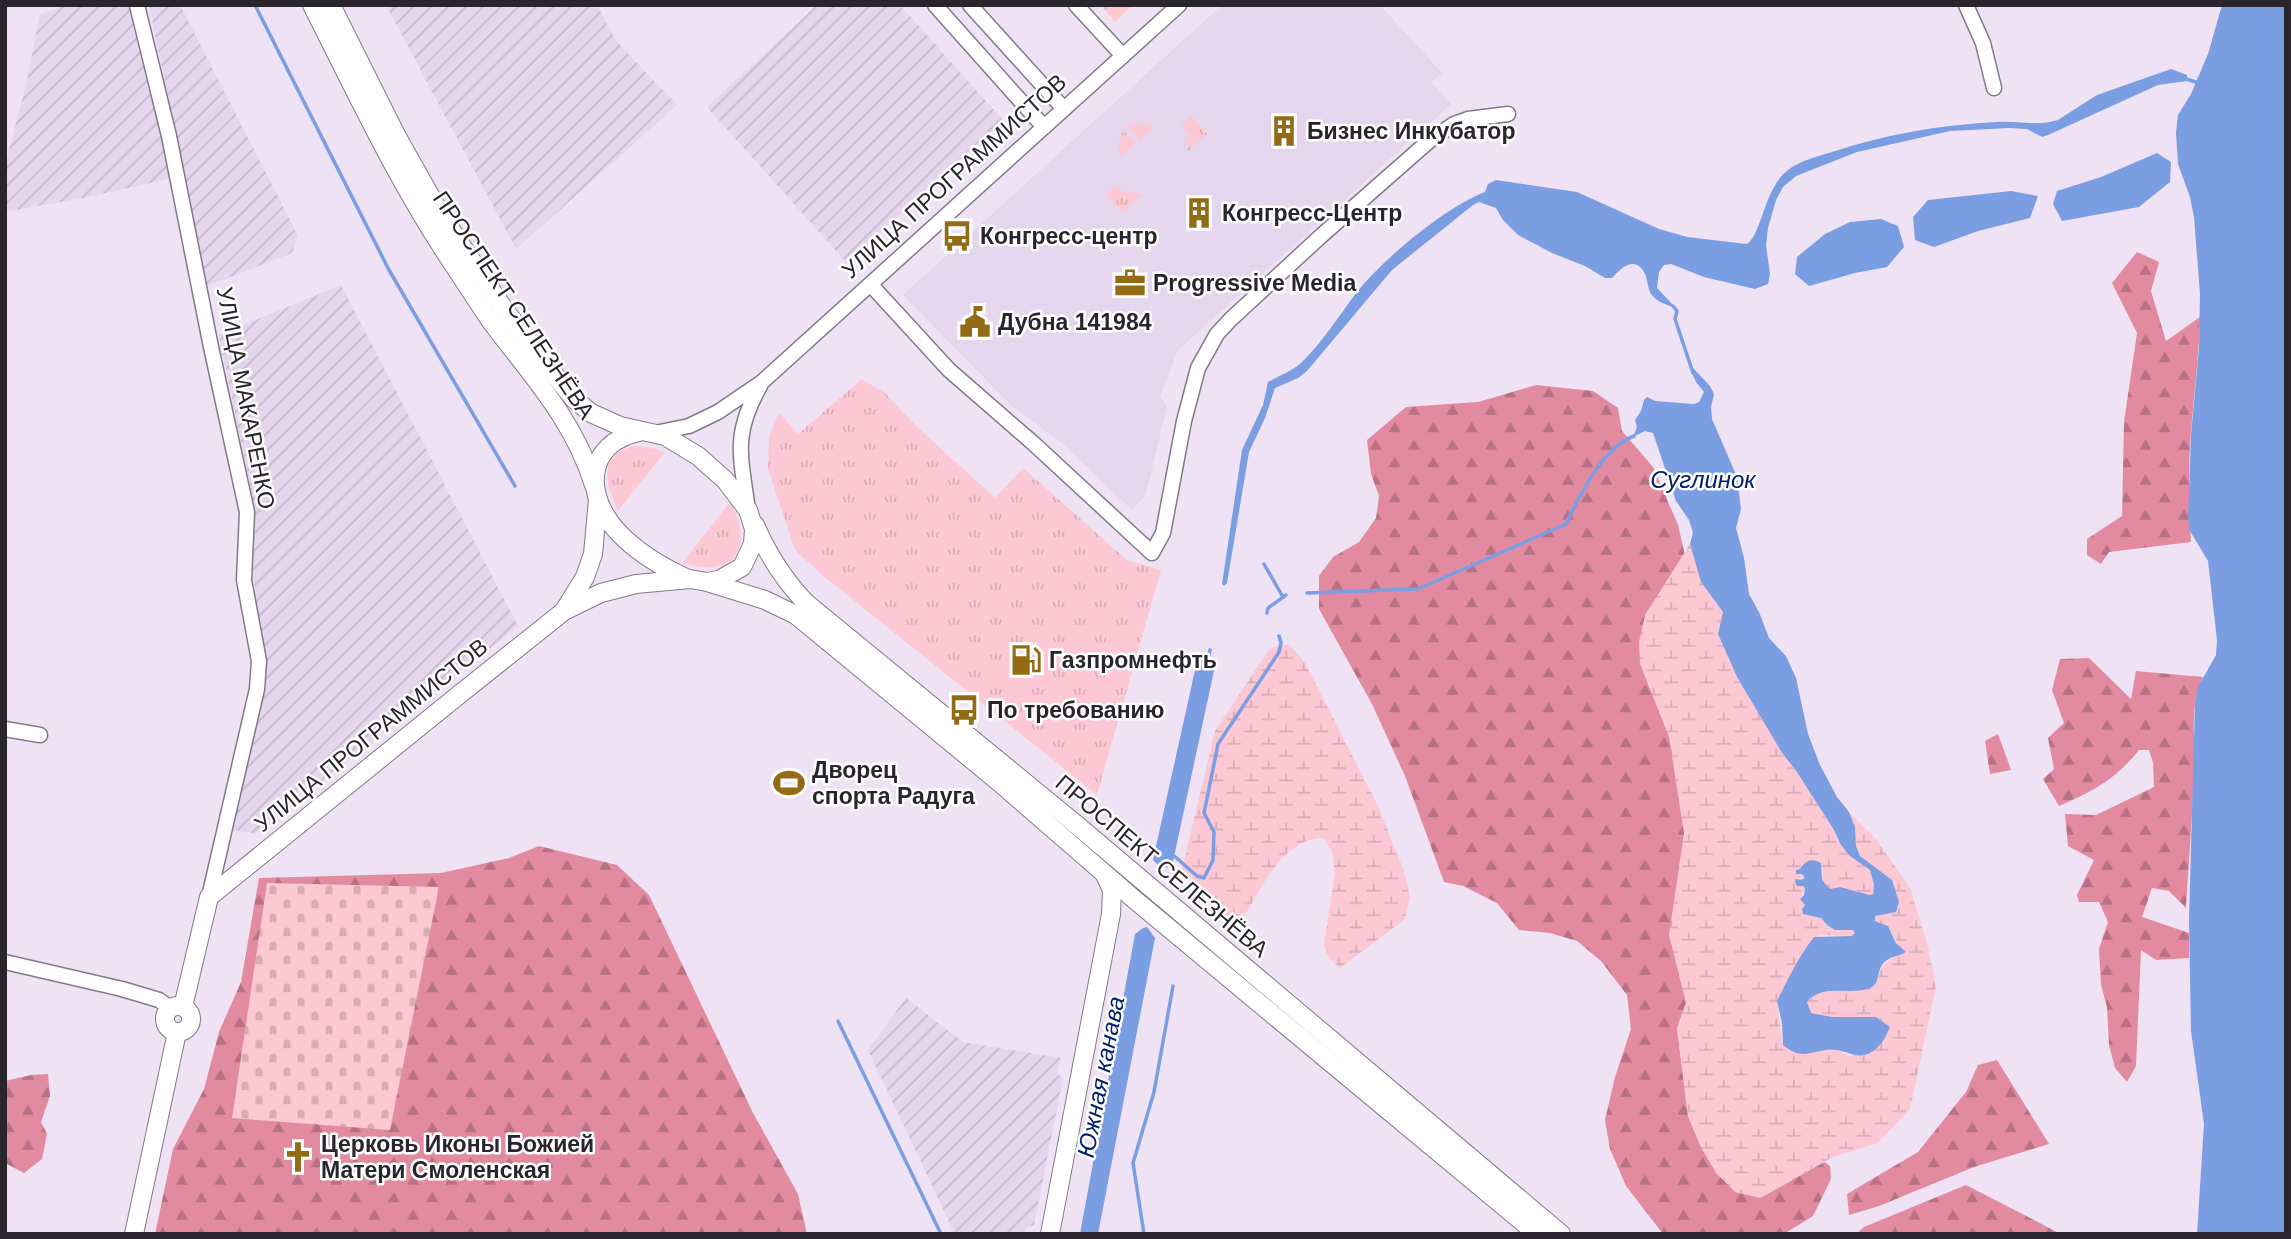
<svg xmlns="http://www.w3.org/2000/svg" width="2291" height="1239" font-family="Helvetica,sans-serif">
<defs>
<pattern id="industrial-furrows" width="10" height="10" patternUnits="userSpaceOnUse" patternTransform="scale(1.75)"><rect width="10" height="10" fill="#e5d5ed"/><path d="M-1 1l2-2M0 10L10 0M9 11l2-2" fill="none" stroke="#c4b7cb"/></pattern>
<pattern id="grass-tufts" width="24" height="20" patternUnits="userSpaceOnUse" patternTransform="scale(1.75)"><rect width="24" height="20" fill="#fcc8d3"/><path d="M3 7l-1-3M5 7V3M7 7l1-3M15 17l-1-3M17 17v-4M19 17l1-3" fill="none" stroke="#d8acb5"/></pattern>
<pattern id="forest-firs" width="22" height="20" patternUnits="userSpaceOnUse" patternTransform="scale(1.75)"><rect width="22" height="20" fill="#e28ba0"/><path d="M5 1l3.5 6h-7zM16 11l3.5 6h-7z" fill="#b77183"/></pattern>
<pattern id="wetland-marsh" width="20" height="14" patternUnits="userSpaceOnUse" patternTransform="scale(1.75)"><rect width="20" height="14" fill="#fcc8d3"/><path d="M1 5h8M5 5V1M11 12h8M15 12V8" fill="none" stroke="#d8acb5"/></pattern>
<pattern id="cemetery-stones" width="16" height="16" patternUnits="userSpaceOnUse" patternTransform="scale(1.75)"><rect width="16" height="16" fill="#fcc8d3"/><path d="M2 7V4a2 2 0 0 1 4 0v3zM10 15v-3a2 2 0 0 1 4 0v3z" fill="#d8acb5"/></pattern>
</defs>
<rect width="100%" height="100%" fill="#eee2f4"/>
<path fill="#e5d5ed" d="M1222 5H1380L1442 73 1431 82 1451 104 1178 350 1160 397 1167 406 1150 477 1145 496 1132 510 1062 443 1011 405 903 295Z"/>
<g fill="url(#industrial-furrows)">
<path d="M67 5H132L173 178 88 197 5 212V170L8 153 26 85 40 14Z"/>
<path d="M149 5H180L298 236 292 253 207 286Z"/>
<path d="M386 5H597L616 41 677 105 516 249Z"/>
<path d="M817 5H900L1003 120 847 263 707 107Z"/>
<path d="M341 285 518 626 255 834 229 829 265 689 253 569 250 486 219 335Z"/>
<path d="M906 998 963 1042 1061 1058 1057 1073 1063 1078 1034 1225 1025 1228 1024 1234H955L868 1050Z"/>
</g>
<g fill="url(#grass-tufts)">
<path d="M1101 5H1133L1115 22Z"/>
<path d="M1191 116 1207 134 1188 151 1187 139 1189 134 1181 126Z"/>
<path d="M1144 123 1154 127 1140 140 1128 126Z"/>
<path d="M1123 130 1135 143 1121 156 1118 146Z"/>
<path d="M1117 185 1125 193 1130 192 1142 195 1122 212 1106 194Z"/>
<path d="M862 379 885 393 916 426 995 498 1023 468 1127 560 1161 570 1097 795 821 574 795 550 768 469 769 436 779 412 798 434Z"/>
<path d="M635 446 648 447 665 452 618 511C605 483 597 454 635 446Z"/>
<path d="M730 502C756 548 733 579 682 563Z"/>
</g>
<g fill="url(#forest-firs)">
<path d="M2137 252 2159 262 2151 291 2166 341 2200 317C2199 356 2194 394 2191 432 2188 469 2189 506 2191 542L2109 552 2101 564 2087 555V539L2122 516 2124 422 2137 333 2112 283Z"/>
<path d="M1536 385 1593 391 1618 408 1622 431 1653 467 1678 525 1690 577 1686 1003 1677 1028 1688 1116 1701 1147 1717 1174 1760 1198 1824 1162 1830 1166 1831 1179 1813 1216 1784 1234H1663L1626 1186 1610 1149 1605 1120 1615 1077 1631 1029 1627 995 1601 961 1577 941 1550 933 1519 930 1497 903 1463 886 1444 882 1405 776 1372 704 1319 609V576L1333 557 1359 542 1376 518 1379 496 1371 474 1367 440 1406 407 1478 402Z"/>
<path d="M2089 658 2131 699 2136 671 2203 677C2190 702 2195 734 2194 762 2193 810 2189 859 2186 908L2169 891 2152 888 2142 917 2189 933V958L2156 960 2141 950 2136 1066 2127 1082 2115 1068 2109 1045 2107 1007 2101 985 2099 949 2108 922 2099 902H2079L2077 895 2094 860 2068 846 2065 814 2096 815 2154 787 2153 763 2149 750H2139C2115 780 2093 791 2059 806L2043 779 2054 769 2048 738 2064 723 2052 690 2060 659Z"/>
<path d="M1998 734 2011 770 1990 774 1985 741Z"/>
<path d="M539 846 617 865 649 895 753 1113 798 1194 807 1234H155L173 1149 204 1089 219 1032 241 982 259 878 441 873 509 858Z"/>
<path d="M1997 1060 2049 1144 1974 1167 1879 1206 1849 1215 1847 1194 1918 1152 1966 1092 1978 1065Z"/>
<path d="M48 1074 50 1096 41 1122 47 1134 42 1159 24 1173 5 1163V1081L31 1075Z"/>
<path d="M1966 1185 2061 1234H1856L1864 1227Z"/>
</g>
<g fill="url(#wetland-marsh)">
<path d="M1690 544 1701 582 1724 612 1718 634 1737 677 1782 753 1795 769 1834 830 1841 845 1850 856 1870 870 1874 885 1873 894 1870 895 1840 887 1830 889 1822 880 1823 867 1802 866 1800 869 1805 878 1801 880 1805 888 1800 899 1805 905 1803 914 1821 918 1827 925 1835 930H1853L1855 933 1852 936 1819 935 1811 941 1777 1001 1783 1046 1836 1050 1851 1056 1890 1027 1876 1017H1832L1810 1013 1807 1002 1816 994 1877 983C1881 965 1886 959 1904 954L1888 926 1875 921V916L1896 912 1899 902 1892 880 1860 856 1856 846 1855 827 1849 812 1876 839 1910 888 1927 943 1936 986 1910 1109 1878 1143 1833 1157 1760 1198 1735 1192 1717 1174 1701 1147 1688 1116 1677 1028 1686 1003 1669 935 1684 833 1669 737 1640 664 1639 642 1645 615Z"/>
<path d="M1289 644 1305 663 1378 806 1404 871 1410 897 1405 919 1340 968 1330 959 1324 945 1335 873 1332 851 1323 838C1285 839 1264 882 1247 912L1232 918 1210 907 1196 886 1181 874 1215 731 1270 648Z"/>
</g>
<path fill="url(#cemetery-stones)" d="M267 883 439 887 390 1130 232 1118Z"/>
<g fill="#7b9de1">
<path d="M2222 5H2286V1234H2197L2204 1124 2191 1031 2189 920 2195 703 2198 687 2216 655 2217 640 2208 561 2190 531 2188 519 2191 435 2199 347 2200 294 2194 217 2190 197 2178 164 2176 133 2178 115 2191 94 2208 54Z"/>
<path d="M2171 69 2187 75V81L2158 85 2048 135 2042 137 2027 129 2010 128 1950 131 1857 152 1796 176 1783 187 1776 200 1768 228 1766 245 1770 274 1768 284 1755 289 1704 277 1671 264 1664 265 1659 272 1657 288 1676 308C1667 305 1657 302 1651 294 1647 287 1648 279 1644 272 1634 255 1620 269 1612 278H1605L1585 266 1552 253 1518 235 1503 220 1496 208 1479 202 1473 205 1392 270 1307 371 1298 378 1275 388 1265 418 1249 452 1227 583 1224 586 1222 584 1242 450 1263 405 1268 382C1279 376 1292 371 1301 363 1323 342 1339 315 1358 291 1383 259 1447 206 1485 192L1488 184 1496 180 1577 192 1659 229 1687 237 1747 244C1762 234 1764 188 1788 170 1801 160 1816 157 1832 152 1886 134 1940 125 1996 122 2014 121 2033 125 2050 122L2058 120 2097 95Z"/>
<path d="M2157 153 2171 162 2170 182 2139 207 2062 221 2053 204 2057 191 2101 177Z"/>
<path d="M2011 191 2038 196 2030 218 1978 231 1934 247 1915 240 1913 217 1928 200Z"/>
<path d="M1881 219 1898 226 1904 247 1887 267 1855 273 1809 286 1795 274 1797 257 1825 234 1850 222Z"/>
<path d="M1693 368 1710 386 1714 394 1711 407 1712 419 1737 477 1741 509 1736 528 1744 558 1749 594 1759 612 1769 638 1786 656 1796 678 1808 734 1820 765 1837 797 1849 812 1855 827 1856 846 1860 856 1892 880 1899 902 1896 912 1875 916V921L1888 926 1896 943 1906 952C1898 957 1888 956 1882 965 1877 973 1880 984 1870 988 1849 996 1823 983 1807 1002L1811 1013 1832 1017H1876L1890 1027C1885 1038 1881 1047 1870 1053 1858 1059 1849 1052 1837 1050 1816 1046 1805 1064 1783 1045L1782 1023 1777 1001C1788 979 1799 956 1814 937L1852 936 1855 933 1853 930H1835L1827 925 1821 918 1803 914 1802 909 1805 905 1800 899 1804 895 1805 888 1803 886H1797L1795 882 1796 879 1801 880 1805 878 1802 874H1796V870L1800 869C1806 860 1811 858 1821 863L1822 880 1830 889 1840 887 1870 895 1873 894 1874 885 1870 870 1850 856 1841 845 1834 830 1795 769 1782 753 1737 677 1718 634 1723 612 1701 582 1690 544 1693 533 1689 520 1676 501 1653 433 1645 431 1633 437 1637 427 1635 420 1641 411 1644 400 1647 397 1655 401 1694 404 1699 402 1704 392 1696 382 1690 369Z"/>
<path d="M1202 658 1212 661 1215 666 1172 866C1163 869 1160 867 1153 860L1197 661Z"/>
<path d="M1147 927 1155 938 1098 1234H1080L1135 934 1143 928Z"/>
</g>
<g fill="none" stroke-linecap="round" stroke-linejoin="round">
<g stroke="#7b9de1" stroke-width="3.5">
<path d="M255 5 389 270 515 486"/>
<path d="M2183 78 2199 83"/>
<path d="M1673 306 1677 311 1675 319 1693 373"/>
<path d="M1264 564 1283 597"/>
<path d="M1307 593 1418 589 1566 524C1580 495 1602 448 1634 436"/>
<path d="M1267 613 1268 608 1286 595"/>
<path d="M1207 663 1210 650"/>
<path d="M1172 854 1197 876 1204 878 1213 860 1214 832 1204 813 1218 744 1279 652 1281 643 1279 636"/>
<path d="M838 1021 941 1234"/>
<path d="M1144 1234 1133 1163 1154 1092 1173 986"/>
</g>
<defs>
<g id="minor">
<path d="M137 5 169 136 211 347 247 512 244 580 259 661 257 689 209 897"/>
<path d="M935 5 1044 127"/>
<path d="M970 5 1064 109"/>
<path d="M1076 5 1123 56"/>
<path d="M1966 5 1983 43 1994 88"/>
<path d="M871 285 949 370 1033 443 1152 553 1163 533 1184 421 1198 368 1217 334 1231 319 1321 236 1429 141 1454 124 1468 119 1508 114"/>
<path d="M655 433 689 426 718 412 762 382 1179 5"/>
<path d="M748 510C741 457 732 435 760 386"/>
<path d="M5 729 40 735"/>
<path d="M5 962 122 989 159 1000 170 1008"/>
</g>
<g id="major">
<path d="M312 5C357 94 399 184 455 267 466 284 478 302 490 320 531 375 573 418 594 485"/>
<path d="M639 432C584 444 584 497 619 533 637 552 662 567 686 578"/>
<path d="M755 525C768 555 784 580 806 603L1072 821 1561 1234"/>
<path d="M710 583 765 600 796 615 999 782 1135 900 1537 1234"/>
<path d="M564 611 585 577 593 554 598 500"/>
<circle cx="178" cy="1019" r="13"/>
<path d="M183 1007 209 897 455 698 564 611 601 593 636 584 690 579 707 582 719 580 742 567 753 544 754 529 748 510 725 480 698 456 665 436 620 426 591 413 573 398 541 358 504 309 441 215 396 135 331 5"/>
<path d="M134 1234 177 1032"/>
<path d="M1050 1234 1111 914 1112 890 1105 875"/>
</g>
</defs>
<use href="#minor" stroke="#84798a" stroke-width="17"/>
<use href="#major" stroke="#84798a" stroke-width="20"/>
<use href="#minor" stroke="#fff" stroke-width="14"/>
<use href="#major" stroke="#fff" stroke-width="18"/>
</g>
<defs>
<symbol id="building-bare" viewBox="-9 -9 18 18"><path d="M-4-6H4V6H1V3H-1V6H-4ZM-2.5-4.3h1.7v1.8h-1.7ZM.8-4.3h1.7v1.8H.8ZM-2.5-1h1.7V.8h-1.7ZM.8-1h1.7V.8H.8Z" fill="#936b14" stroke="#fff" stroke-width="2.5" paint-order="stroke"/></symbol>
<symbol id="bus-bare" viewBox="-9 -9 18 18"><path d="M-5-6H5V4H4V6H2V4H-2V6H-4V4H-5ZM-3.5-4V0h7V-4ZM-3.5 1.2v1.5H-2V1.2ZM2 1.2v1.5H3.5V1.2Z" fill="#936b14" stroke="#fff" stroke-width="2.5" paint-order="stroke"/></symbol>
<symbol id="office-bare" viewBox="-9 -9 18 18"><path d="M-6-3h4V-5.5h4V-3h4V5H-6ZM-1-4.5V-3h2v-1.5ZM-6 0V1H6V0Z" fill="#936b14" stroke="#fff" stroke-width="2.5" paint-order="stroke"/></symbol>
<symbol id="civic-bare" viewBox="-9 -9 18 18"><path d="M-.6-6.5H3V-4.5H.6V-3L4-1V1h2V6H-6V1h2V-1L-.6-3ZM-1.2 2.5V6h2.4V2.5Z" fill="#936b14" stroke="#fff" stroke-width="2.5" paint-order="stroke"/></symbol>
<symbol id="fuel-bare" viewBox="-9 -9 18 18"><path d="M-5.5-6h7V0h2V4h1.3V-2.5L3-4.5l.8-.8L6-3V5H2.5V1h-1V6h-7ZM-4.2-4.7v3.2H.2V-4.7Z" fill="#936b14" stroke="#fff" stroke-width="2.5" paint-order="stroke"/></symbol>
<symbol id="stadium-bare" viewBox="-9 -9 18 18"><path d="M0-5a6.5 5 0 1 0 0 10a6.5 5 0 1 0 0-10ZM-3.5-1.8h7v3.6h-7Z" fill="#936b14" stroke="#fff" stroke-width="2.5" paint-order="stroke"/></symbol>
<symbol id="church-bare" viewBox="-9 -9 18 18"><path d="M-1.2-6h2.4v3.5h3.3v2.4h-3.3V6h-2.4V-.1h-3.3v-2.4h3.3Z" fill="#936b14" stroke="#fff" stroke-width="2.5" paint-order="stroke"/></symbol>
</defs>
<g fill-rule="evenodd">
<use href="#building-bare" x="1262" y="109" width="44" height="44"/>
<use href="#building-bare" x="1177" y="191" width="44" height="44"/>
<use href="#bus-bare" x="935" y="214" width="44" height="44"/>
<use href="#office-bare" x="1108" y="261" width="44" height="44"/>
<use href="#civic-bare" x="953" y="300" width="44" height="44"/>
<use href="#fuel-bare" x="1004" y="638" width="44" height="44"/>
<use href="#bus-bare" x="942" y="688" width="44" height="44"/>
<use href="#stadium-bare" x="767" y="761" width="44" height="44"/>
<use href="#church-bare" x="276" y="1135" width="44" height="44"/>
</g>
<g text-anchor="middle" stroke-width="5" stroke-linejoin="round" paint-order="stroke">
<g font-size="23" font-weight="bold" fill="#29252c" stroke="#fff" text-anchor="start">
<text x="1307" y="139">Бизнес Инкубатор</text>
<text x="1222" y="221">Конгресс-Центр</text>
<text x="980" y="244">Конгресс-центр</text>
<text x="1153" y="291">Progressive Media</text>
<text x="998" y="330">Дубна 141984</text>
<text x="1049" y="668">Газпромнефть</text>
<text x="987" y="718">По требованию</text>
<text x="812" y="778">Дворец<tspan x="812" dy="26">спорта Радуга</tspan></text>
<text x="321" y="1152">Церковь Иконы Божией<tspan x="321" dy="26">Матери Смоленская</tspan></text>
</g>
<g font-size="23" fill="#29252c" stroke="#fff">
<text transform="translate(954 176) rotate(-42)" y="8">УЛИЦА ПРОГРАММИСТОВ</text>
<text transform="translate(514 305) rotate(56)" y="8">ПРОСПЕКТ СЕЛЕЗНЁВА</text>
<text transform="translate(246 398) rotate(79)" y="8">УЛИЦА МАКАРЕНКО</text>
<text transform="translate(371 735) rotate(-39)" y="8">УЛИЦА ПРОГРАММИСТОВ</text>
<text transform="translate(1162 866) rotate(40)" y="8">ПРОСПЕКТ СЕЛЕЗНЁВА</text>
</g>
<g font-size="24" font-style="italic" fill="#04216f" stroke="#fff">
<text x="1703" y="488">Суглинок</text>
<text transform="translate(1101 1077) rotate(-79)" y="8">Южная канава</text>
</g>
</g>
<rect width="2291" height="1239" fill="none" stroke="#29252c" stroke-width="14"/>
</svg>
